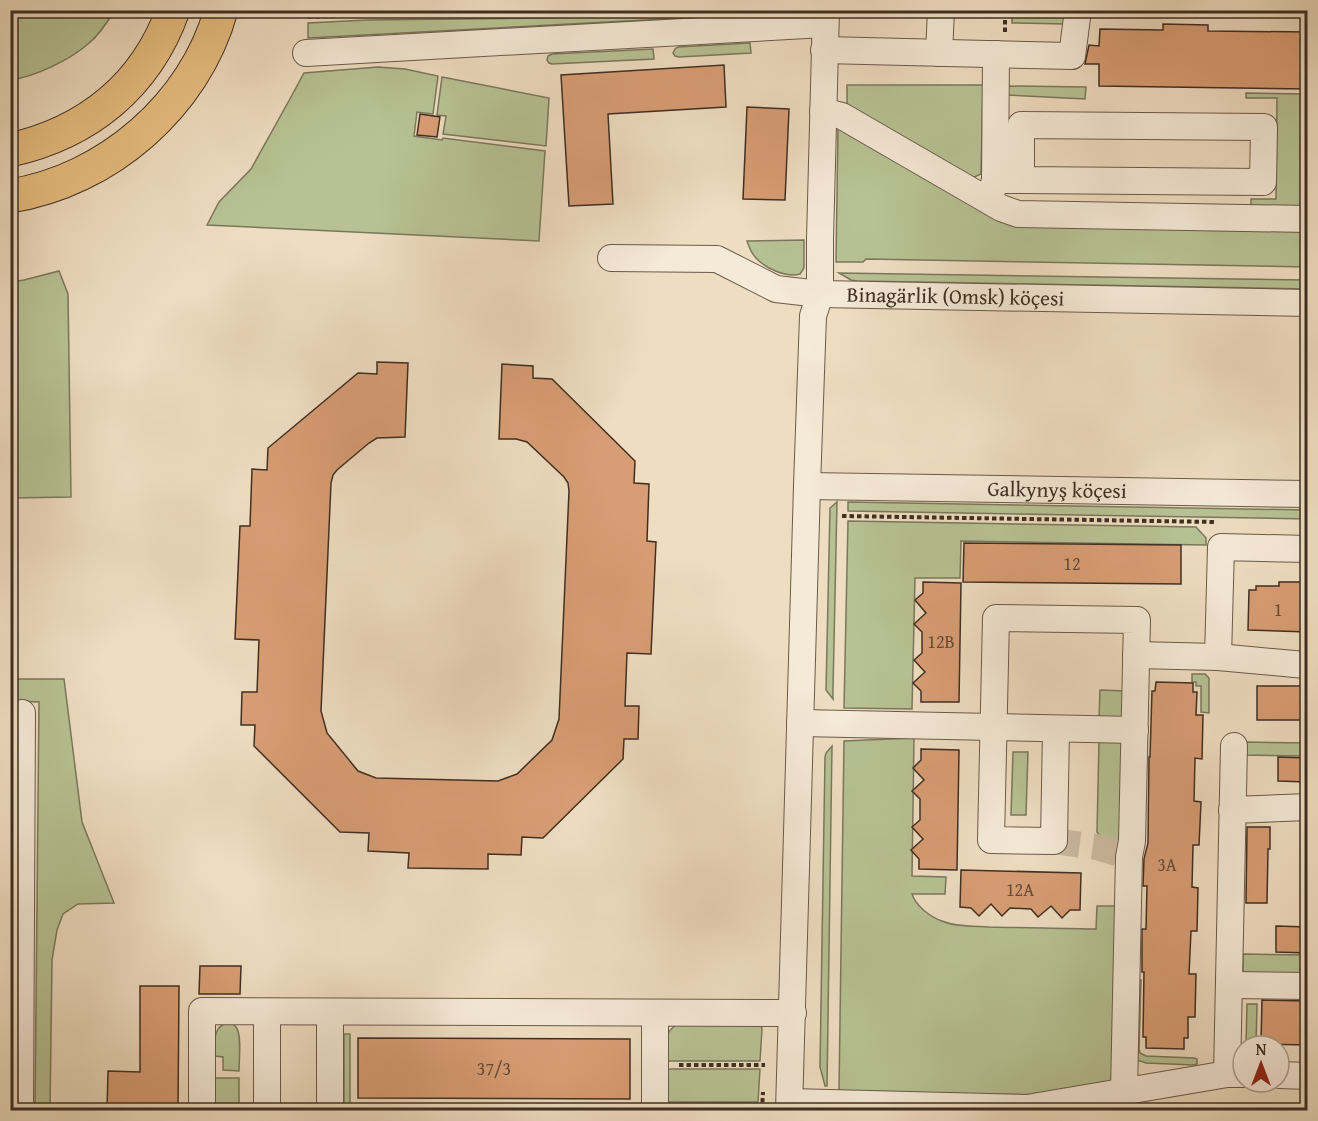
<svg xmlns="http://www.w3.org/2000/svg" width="1318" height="1121" font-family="'Gentium Book Plus',serif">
<rect width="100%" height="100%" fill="#efddc1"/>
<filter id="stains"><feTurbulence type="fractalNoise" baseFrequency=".00333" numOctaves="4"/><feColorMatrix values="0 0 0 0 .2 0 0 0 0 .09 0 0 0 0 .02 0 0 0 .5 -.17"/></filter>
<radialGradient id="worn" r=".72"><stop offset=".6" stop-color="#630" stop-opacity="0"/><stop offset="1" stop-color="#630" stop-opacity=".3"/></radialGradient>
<g fill="#b7c294" stroke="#7b785c" stroke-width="1.5">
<path d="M10 11 11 10 114 11C107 23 99 35 88 44 68 61 36 76 11 80Z"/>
<path d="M722 11H777L776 13 308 38V23L367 20 543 18Z"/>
<path d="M1012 11H1067L1066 24 1012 23Z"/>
<path d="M750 43 751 53 679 57 675 56 673 53 675 49 678 47Z"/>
<path d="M653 49 654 59 552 64 549 63 547 60 548 56 552 54Z"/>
<path d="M378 67 405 69 438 76 433 114 417 112 414 136 442 140 443 138 545 151 539 241 207 225 219 202 251 169 291 97 304 73Z"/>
<path d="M442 77 549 98 546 146 443 134 446 116 437 115Z"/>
<path d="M847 85H983L981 174 970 179 847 105Z"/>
<path d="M1007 86 1086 87 1085 99 1007 95Z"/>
<path d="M1246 93 1307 94V211L1251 210V199H1276L1277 98H1246Z"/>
<path d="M838 128 1000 219 1307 229V267L866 259 863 262H836Z"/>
<path d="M804 240V268L800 274C786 278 765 268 756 258 751 253 749 247 747 241Z"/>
<path d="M59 271 68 294 71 497 11 498V282L24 280Z"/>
<path d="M839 273 1307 280 1308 289 857 281 851 280Z"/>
<path d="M837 502 833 690V699L826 690 830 508Z"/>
<path d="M848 502 1307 510 1308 519 848 511Z"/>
<path d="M848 521 1196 527 1206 538V545L961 541 960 578H915L912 709 844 708Z"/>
<path d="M1192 674H1205L1209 678V713L1201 712V686H1196V682H1192Z"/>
<path d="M11 679H64L82 822 114 903 78 904 63 914 57 930 52 960 50 1110H35L39 702 11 701Z"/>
<path d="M1100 690 1126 691 1125 719H1099Z"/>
<path d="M914 738 912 876 946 877 945 894H912C916 906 930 917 942 921 956 927 974 926 989 927 1025 928 1061 928 1096 929L1097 906H1121L1116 1080 1047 1095 839 1092 844 741Z"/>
<path d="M1099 741 1125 742 1123 842C1112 841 1103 841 1097 832Z"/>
<path d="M1244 742 1307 743V756L1243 755Z"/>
<path d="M832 746 827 1086H825L820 1067 825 757 826 753Z"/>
<path d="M1013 752H1028L1026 815H1011Z"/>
<path d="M1243 954 1307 955V978L1243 977Z"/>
<path d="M1133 979 1141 980 1139 1049 1140 1053 1146 1056 1194 1058 1197 1059V1064L1194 1065 1146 1063 1137 1060Z"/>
<path d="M1247 1004H1257L1256 1046H1246Z"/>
<path d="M227 1023C232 1024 233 1023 236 1027 242 1034 239 1061 239 1071L223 1070V1057L215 1056C215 1043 212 1027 227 1023Z"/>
<path d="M675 1025H761L762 1029 760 1061H666L667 1034Z"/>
<rect x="344" y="1034" width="6" height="76"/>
<path d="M666 1069H760L758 1102H666Z"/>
<rect x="215" y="1078" width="24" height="32"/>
</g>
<g fill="#d89d74" stroke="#3f2f23" stroke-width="1.5">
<path d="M1163 24 1208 25V31L1308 32V89L1099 86V64H1085L1089 45 1099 46 1100 29 1163 30Z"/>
<path d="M724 65 726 107 608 114 613 204 569 206 561 75Z"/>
<path d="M747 107 789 109 785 200 743 199Z"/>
<path d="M420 114 440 117 437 137 417 135Z"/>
<path d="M377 362 408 363 405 437 377 438 369 443 337 470 333 475 331 483 321 711 327 733 358 771 376 778 498 781 517 774 552 740 559 719 569 491 568 483 564 477 527 442 516 439H499L502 364 533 366V378L552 379 635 461 634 483 649 484 647 541 656 542 651 654 627 653 625 706H639L638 739H624L623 759 543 838 522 837 521 855 488 854V869L408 868 409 853 368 851 369 833 340 832 254 746 255 725H241L242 692H257L259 640 235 639 240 526H250L252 469 267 470 268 448 358 373 377 374Z"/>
<path d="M964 543 1181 545V584L963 582Z"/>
<path d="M923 582 961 583 959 702H921V691L913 683 925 672 914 660 922 653V632L914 624 926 613 915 600 923 593Z"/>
<path d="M1279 582H1308V632L1248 630 1249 590H1256V586H1279Z"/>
<path d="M1156 682 1193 683V692H1197L1196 715H1203L1202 759 1195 758 1194 801 1201 802 1199 845H1193L1192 887 1198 888 1197 931H1191L1189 974H1196L1195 1017H1188V1038H1184V1049L1146 1048V1037H1143L1144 972H1142V929H1146L1147 886H1143L1144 859 1148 843 1149 757H1150L1152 691H1155Z"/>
<rect x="1257" y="686" width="50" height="34"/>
<path d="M921 749 959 750 957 870 919 869V859L911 850 923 839 912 827 920 820V799L912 791 924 780 913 768 921 760Z"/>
<path d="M1278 757 1308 758V782L1278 781Z"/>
<path d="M1247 827H1270V849H1268L1267 903H1246Z"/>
<path d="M961 870 1081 873 1080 910H1070L1062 918 1051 906 1038 917 1031 909 1010 908 1002 916 991 904 979 916 971 908 960 907Z"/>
<path d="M1276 926 1308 927V953L1276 952Z"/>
<path d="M200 966H241L240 994H199Z"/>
<path d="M140 986H179L178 1110H107L108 1071 140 1072Z"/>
<path d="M1262 1000 1308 1001V1045L1261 1044Z"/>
<path d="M358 1038 630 1039V1099L358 1098Z"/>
</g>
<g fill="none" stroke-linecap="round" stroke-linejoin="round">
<path stroke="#ccbaa1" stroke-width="26" stroke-dasharray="26 13" stroke-linecap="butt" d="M1054 841 1097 847 1129 857"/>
<defs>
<g id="minor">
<path d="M824 50 1072 56 1078 10"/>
<path d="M306 53 825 24"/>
<path d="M939 53 941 10"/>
<path d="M823 111 842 116 1001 208 1018 214 1308 219"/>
<path d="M995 180H1021L1263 182 1264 127 1021 125V180"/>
<path d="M991 194 995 180 996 54"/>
<path id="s1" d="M611 258 717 259 776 289 820 294 1308 303"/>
<path id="s2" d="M807 486 1308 494"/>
<path d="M1136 655 1218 657 1305 665 1308 667"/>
<path d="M1218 657 1221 547 1308 549"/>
<path d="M800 723 1135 730"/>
<path d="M1056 729 1054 841 991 840 996 618 1137 620 1132 841 1129 857 1124 1091"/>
<path d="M1232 810 1308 807"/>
<path d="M1229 985 1308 986"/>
<path d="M267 1012V1110"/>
<path d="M330 1012V1110"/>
<path d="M655 1013V1110"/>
<path d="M1227 1074 1234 746"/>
<path d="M1279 1075 1308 1076"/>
<path d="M790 1102 1027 1108 1227 1074H1243"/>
<path d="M20 1110 22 713"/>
<path d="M202 1110V1011L793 1013"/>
<path d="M789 1110 807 486 813 316 820 294V239L826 10"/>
</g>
<g id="major">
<path d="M10 150C87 133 146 86 173 10"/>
<path d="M10 196C107 181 195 105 221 10"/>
</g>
</defs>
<use href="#minor" stroke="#6b5a4a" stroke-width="28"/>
<use href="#major" stroke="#3f2f23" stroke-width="35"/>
<g stroke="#3f2f23" stroke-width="4" stroke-dasharray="4.5 3" stroke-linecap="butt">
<path d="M308 17C400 13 491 15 583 11"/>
<path d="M1005 32V10"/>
<path d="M842 516 1216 522"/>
<path d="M679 1065H765"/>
<path d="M679 1106H762"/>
<path d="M762 1110 763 1092"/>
</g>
<use href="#minor" stroke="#f5e9d7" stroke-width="26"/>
<use href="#major" stroke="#e8be80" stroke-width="33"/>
</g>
<g text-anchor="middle" stroke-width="4.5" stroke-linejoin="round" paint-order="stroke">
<g font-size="18" fill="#654a37">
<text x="1072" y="570">12</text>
<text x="1278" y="616">1</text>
<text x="941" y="648">12B</text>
<text x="1167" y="871">3A</text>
<text x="1020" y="896">12A</text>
<text x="494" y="1075">37/3</text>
</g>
<g font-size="21" fill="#3f2f23" stroke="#f5e9d7">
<text dy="7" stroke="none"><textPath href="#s1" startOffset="352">Binagärlik (Omsk) köçesi</textPath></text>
<text dy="7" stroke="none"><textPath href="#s2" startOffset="250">Galkynyş köçesi</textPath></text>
</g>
</g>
<rect width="1318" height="1121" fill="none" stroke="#efddc1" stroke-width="36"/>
<rect x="12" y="12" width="1294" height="1097" fill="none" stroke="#3f2f23" stroke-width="3"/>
<rect x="18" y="18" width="1282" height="1085" fill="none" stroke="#3f2f23" stroke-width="1.5"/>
<g transform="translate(1261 1064)"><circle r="28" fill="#f5e9d7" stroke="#ac9f8f" stroke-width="1.5"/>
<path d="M0-4.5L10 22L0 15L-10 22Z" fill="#8f2418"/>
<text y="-9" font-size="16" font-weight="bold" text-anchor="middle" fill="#3f2f23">N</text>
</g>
<rect width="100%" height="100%" filter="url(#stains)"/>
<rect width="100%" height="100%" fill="url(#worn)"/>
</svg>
